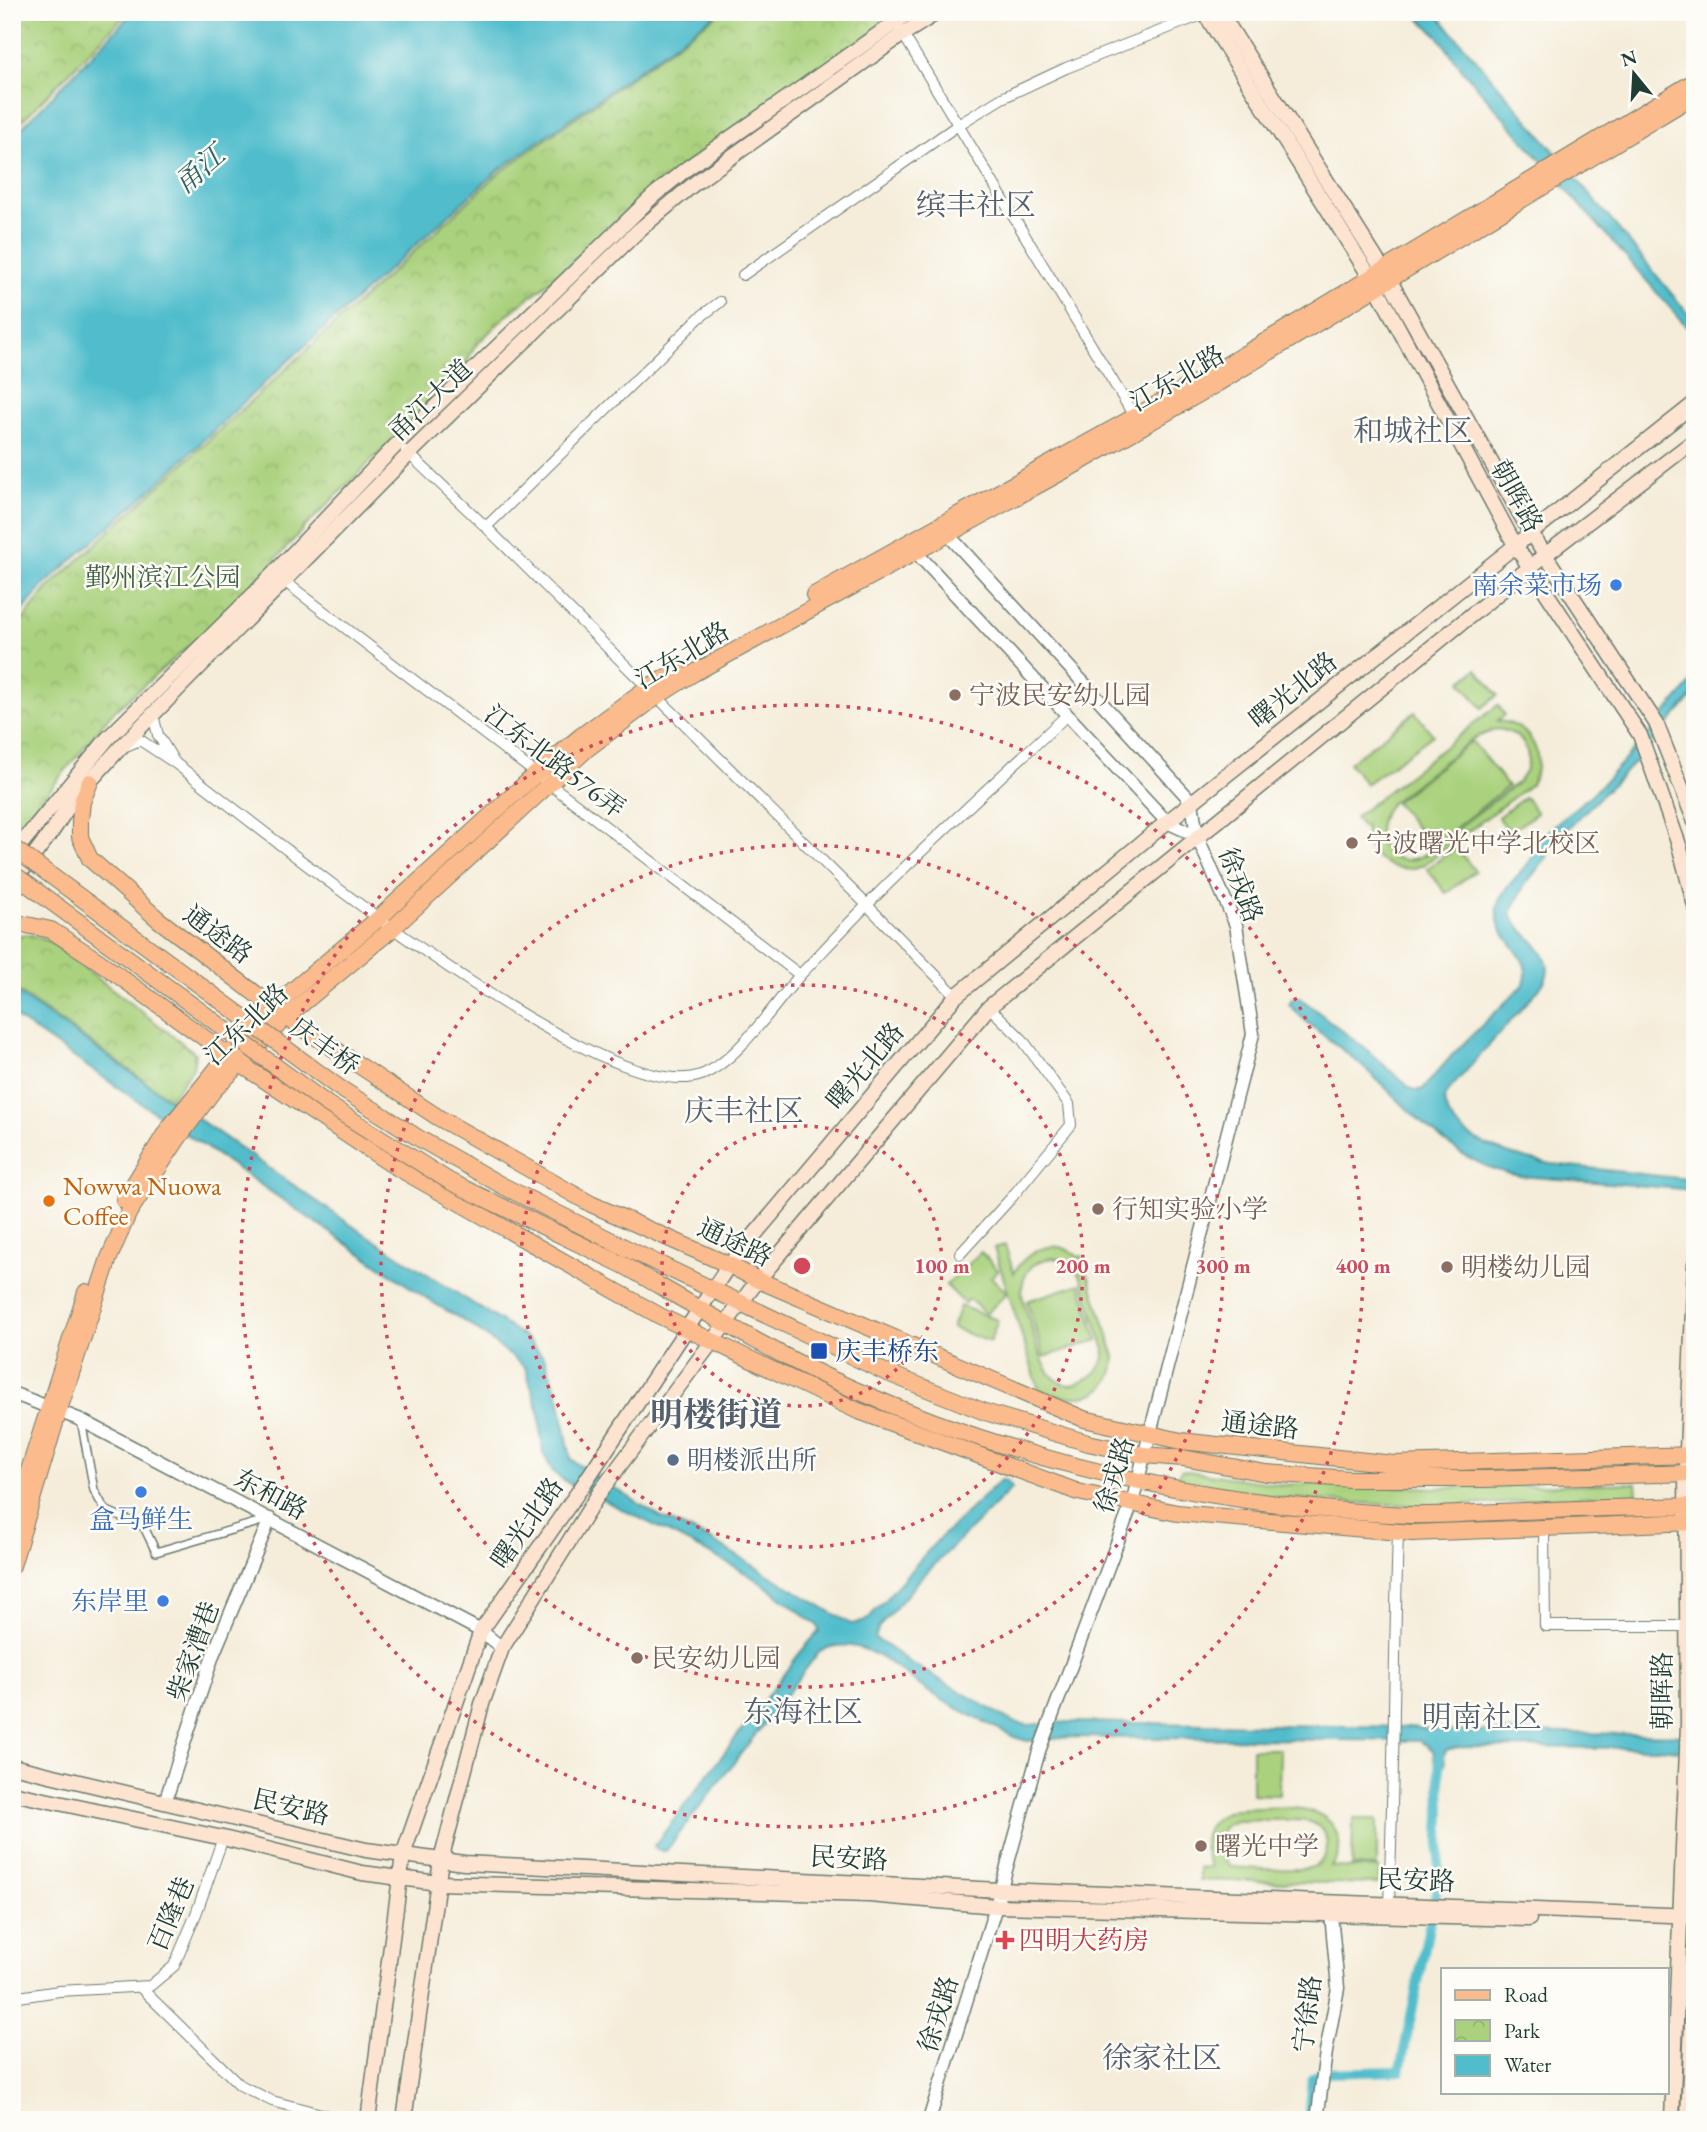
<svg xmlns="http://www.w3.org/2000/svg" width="1707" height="2132" font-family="'EB Garamond','Noto Serif SC',serif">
<defs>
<pattern id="park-crowns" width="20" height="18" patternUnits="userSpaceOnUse" patternTransform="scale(1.75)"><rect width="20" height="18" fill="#aad27e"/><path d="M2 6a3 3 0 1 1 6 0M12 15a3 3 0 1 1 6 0" fill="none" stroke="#92b56e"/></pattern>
</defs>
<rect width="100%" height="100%" fill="#fdfcf7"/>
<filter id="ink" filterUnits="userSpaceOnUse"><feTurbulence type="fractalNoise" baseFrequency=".0143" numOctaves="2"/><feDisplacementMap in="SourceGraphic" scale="14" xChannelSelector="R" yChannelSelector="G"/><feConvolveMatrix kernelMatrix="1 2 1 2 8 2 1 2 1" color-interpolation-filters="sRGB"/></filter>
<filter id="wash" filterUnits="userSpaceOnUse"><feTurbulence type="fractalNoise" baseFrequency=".00686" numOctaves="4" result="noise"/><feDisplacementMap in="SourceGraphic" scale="28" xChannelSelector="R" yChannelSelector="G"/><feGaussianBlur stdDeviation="1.57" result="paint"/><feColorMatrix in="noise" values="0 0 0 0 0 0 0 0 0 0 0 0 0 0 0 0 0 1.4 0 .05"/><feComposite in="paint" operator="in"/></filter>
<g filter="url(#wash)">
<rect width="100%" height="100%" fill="#f5edda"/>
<g fill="#aad27e" stroke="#648859" stroke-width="2" fill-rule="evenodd">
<path d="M1477 669 1498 695 1482 708 1461 682Z"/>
<path d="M1498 705 1505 715 1497 721C1530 723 1548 755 1531 784L1425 864C1398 878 1361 858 1366 826L1362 827 1355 817ZM1497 729C1525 732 1538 758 1519 781 1498 798 1476 814 1454 831 1445 839 1435 849 1424 855 1388 874 1364 834 1390 804L1474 738Z"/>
<path d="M1415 712 1433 735 1366 784 1349 763Z"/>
<path d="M1472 741 1508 786 1432 847 1395 802Z"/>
<path d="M1525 797 1537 813 1510 832 1498 817Z"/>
<path d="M1456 847 1475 871 1446 893 1427 869Z"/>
<path d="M1005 1245 1014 1273C1027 1250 1056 1236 1078 1257L1082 1256 1115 1357C1113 1403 1071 1402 1039 1390L994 1248ZM1052 1258 1067 1261 1080 1275 1105 1350C1104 1362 1100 1370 1090 1377 1051 1405 1038 1351 1031 1325 1027 1311 1018 1293 1024 1279 1029 1265 1039 1260 1052 1258Z"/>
<path d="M981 1252 998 1270 991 1277 1007 1293 986 1314 969 1299 964 1303 946 1285Z"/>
<path d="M1080 1284 1098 1340 1044 1357 1027 1301Z"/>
<path d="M960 1306 998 1320 990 1342 952 1328Z"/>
<path d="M1181 1470 1282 1485 1316 1483 1435 1488 1636 1483 1637 1495 1549 1498 1508 1503 1436 1506 1375 1504 1284 1498 1178 1482Z"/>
<path d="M1252 1749H1280L1279 1795 1252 1794Z"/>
<path d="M1235 1809C1267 1809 1327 1797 1338 1837 1341 1848 1338 1859 1331 1867L1379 1868V1884L1199 1880V1868L1211 1867C1197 1840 1205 1818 1235 1809ZM1237 1821C1253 1821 1300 1817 1313 1823 1322 1827 1327 1836 1327 1846 1327 1854 1321 1864 1313 1867 1303 1871 1241 1869 1231 1866 1212 1853 1213 1826 1237 1821Z"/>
<path d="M1353 1819H1377V1867L1352 1866Z"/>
</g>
<g fill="url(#park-crowns)" stroke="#648859" stroke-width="2">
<path d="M19 12H128L12 131V19Z"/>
<path d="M721 12H902L652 188 557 276 508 314 474 347 466 364 446 386 305 527 230 610 111 714 22 824 12 816V634L47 589 498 174Z"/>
<path d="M28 934 51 942 195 1053 193 1068 170 1099 12 987V936Z"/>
</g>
<g fill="#51bdcc" stroke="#387d80" stroke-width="2">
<path d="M133 12H719L496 172 261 386 155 486 42 587 12 625V138Z"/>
<path d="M1413 12H1435L1540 134 1695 322V336L1463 71 1437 35Z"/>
<path d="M1695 679V694L1631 766 1553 843 1547 857 1524 886 1512 911V917C1527 941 1564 958 1540 988L1450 1089 1444 1099C1447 1141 1518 1158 1552 1164L1695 1180V1190L1520 1176C1451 1164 1413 1111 1363 1067 1340 1045 1309 1028 1289 1004L1292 999 1299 997 1367 1050 1410 1088 1416 1091 1423 1089 1453 1054 1523 985C1539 956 1488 937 1498 904 1503 889 1517 877 1527 865 1534 857 1537 847 1543 838 1557 819 1579 807 1595 791 1631 756 1662 716 1695 679Z"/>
<path d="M12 990 351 1225 525 1337 544 1357 559 1397 571 1459 576 1463 660 1517 709 1539 851 1624 863 1622 868 1619 935 1543 996 1484 1001 1480 1007 1481 1012 1488 921 1578 879 1627 875 1638 908 1661 1013 1722 1028 1725 1070 1722 1412 1727 1444 1731 1695 1735V1752L1660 1748 1459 1747 1446 1750 1444 1755 1445 1764H1435L1433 1750 1420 1741 1071 1737 1027 1741 1014 1737C989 1724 962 1712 937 1697 902 1677 864 1628 819 1652L666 1851 657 1850 654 1846 799 1654 819 1631 817 1625C794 1608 772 1589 747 1574 687 1540 625 1511 563 1480L554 1473 543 1453 539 1412 525 1367 471 1325 432 1302 12 1015Z"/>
</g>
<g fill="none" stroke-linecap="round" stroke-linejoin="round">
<path stroke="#51bdcc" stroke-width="10" d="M1308 2120 1312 2079 1322 2073 1400 2071 1438 1882 1441 1814 1439 1752"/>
</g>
</g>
<g filter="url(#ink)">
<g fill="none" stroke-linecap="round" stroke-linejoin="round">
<defs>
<path id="pedestrian" d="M81 1420 94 1490 105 1510 144 1527 156 1552 269 1519"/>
<g id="minor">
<path d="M900 29 1137 421"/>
<path d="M743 275 958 125 1002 98 1066 68 1209 12"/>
<path d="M406 451 486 527 867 905 956 996"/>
<path d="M486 527 699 318 720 302"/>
<path d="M284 581 800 975"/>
<path d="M126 746 140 740 175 763 158 735 153 715"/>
<path d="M175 763C261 828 603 1111 701 1075 737 1062 775 1003 801 974 823 951 845 927 868 904 932 839 1000 778 1067 715"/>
<path d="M960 1254 1012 1197 1071 1125 1069 1104 1022 1039 989 1007"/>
<path d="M1544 1528 1545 1626H1687"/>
<path d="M1389 1904C1394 1780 1394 1656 1398 1532"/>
<path d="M140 1987 240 2085 272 2101 344 2120"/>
<path d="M12 1998 59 1991 150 1986 174 1966 196 1914 223 1838"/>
</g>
<g id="tertiary">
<path d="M911 547 1167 822 1197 836"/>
<path d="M12 1393 81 1420 481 1631 502 1648"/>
<path d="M165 1802 213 1655 270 1519"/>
<path d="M929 2120 996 1906 1039 1751 1132 1503 1253 1034 1236 925 1197 836 1192 802 944 530"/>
<path d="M1317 2120 1326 2052 1338 1988 1331 1914"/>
</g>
<g id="secondary">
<path d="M1204 12 1377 288 1515 545 1640 735 1679 845 1695 906"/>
<path d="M1220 12 1390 281 1530 532 1656 723 1695 822"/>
<path d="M12 855 108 738 254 594 399 442 653 196 686 169 910 12"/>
<path d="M12 884 53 830 72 801 119 749 409 454 639 230 695 183 903 34 938 12"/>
<path d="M12 1766 366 1850 464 1863 1000 1890 1695 1916"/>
<path d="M12 1793 223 1838 362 1873 438 1883 869 1895 996 1906 1529 1919"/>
<path d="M368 2120 403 1855 481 1631 581 1488 729 1265 956 996 1167 822 1695 403"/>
<path d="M404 2120 441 1860 482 1704 502 1648 600 1492 758 1280 989 1007 1545 555 1695 440"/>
<path d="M1672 2120 1688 1724 1686 1473 1695 1263"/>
<path d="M1688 2120 1695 1948"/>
</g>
<g id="primary">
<path d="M814 595 1215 372 1695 81"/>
<path d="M90 782 82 802 80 821V837L90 859 159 920 286 1017 439 1118 591 1204 729 1265 758 1280 1084 1419 1181 1441 1394 1464 1695 1455"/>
<path d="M12 925 22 924 51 930 97 960 239 1063 391 1164 660 1316 856 1410 1078 1492 1177 1513 1412 1533 1695 1522"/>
<path d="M124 1200 168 1129 228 1055 274 1006 378 919 537 773 581 736 647 688 678 671"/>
<path d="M632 1251 885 1372 985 1412 1088 1443 1144 1455 1183 1458 1266 1473 1350 1479H1483L1695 1473"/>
<path d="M625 1266C700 1309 774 1354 853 1389 1030 1467 1215 1506 1408 1515 1438 1516 1468 1513 1498 1512 1564 1509 1629 1507 1695 1506"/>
<path d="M12 1523 86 1292"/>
<path d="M12 1566 59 1410 109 1258 129 1212 177 1140 213 1091 286 1017 392 929 588 748 656 697 694 673 1082 461 1218 383 1695 95"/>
</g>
</defs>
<use href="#pedestrian" stroke="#6a7b6e" stroke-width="10"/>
<use href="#minor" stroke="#6a7b6e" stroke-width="12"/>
<use href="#tertiary" stroke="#6a7b6e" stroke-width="15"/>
<use href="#secondary" stroke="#6a7b6e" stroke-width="17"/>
<use href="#primary" stroke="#6a7b6e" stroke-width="18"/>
<use href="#pedestrian" stroke="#fff" stroke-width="7"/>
<use href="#minor" stroke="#fff" stroke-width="10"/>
<use href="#tertiary" stroke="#fff" stroke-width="12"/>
<use href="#secondary" stroke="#fde4d1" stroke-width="14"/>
<use href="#primary" stroke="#fbbb8c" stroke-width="16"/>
<defs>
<g id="primary-bridge">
<path d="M12 847 338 1087 420 1139 501 1185 632 1251"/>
<path d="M12 873 327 1104 449 1181 625 1266"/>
</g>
</defs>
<use href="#primary-bridge" stroke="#6a7b6e" stroke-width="18" stroke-linecap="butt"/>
<use href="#primary-bridge" stroke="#fbbb8c" stroke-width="16"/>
</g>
</g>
<g fill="none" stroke="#d1495b" stroke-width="3.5" stroke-dasharray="3.5 7">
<circle cx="802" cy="1266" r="140"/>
<circle cx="802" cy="1266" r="281"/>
<circle cx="802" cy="1266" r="421"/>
<circle cx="802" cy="1266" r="561"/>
</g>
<g fill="#3f7fe0" stroke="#fdfcf7" stroke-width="2.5">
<circle cx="1616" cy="585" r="7"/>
<circle cx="141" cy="1492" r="7"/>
<circle cx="163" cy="1601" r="7"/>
</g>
<g fill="#8d6e63" stroke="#fdfcf7" stroke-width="2.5">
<circle cx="955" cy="695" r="7"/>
<circle cx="1352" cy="843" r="7"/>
<circle cx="1098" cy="1209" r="7"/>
<circle cx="1447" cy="1267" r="7"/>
<circle cx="637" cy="1658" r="7"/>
<circle cx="1201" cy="1846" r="7"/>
</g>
<circle fill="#e8710a" stroke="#fdfcf7" stroke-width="2.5" cx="49" cy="1201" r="7"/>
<rect fill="#1a4fb4" stroke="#fdfcf7" stroke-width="2.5" x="810" y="1342" width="18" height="18" rx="3.5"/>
<circle fill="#5c6f8a" stroke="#fdfcf7" stroke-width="2.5" cx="673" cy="1460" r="7"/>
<path fill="#e0444e" stroke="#fdfcf7" stroke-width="2.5" d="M1001.5 1929.5h7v7h7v7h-7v7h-7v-7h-7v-7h7z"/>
<g text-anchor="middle" stroke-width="5" stroke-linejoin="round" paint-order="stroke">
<g font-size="26" fill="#1f3d34" stroke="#fdfcf7">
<text transform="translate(1177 378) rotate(-30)" y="9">江东北路</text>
<text transform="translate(430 400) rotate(-44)" y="9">甬江大道</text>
<text transform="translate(1517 496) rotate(61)" y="9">朝晖路</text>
<text transform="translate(682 655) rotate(-31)" y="9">江东北路</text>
<text transform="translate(1293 690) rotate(-39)" y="9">曙光北路</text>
<text transform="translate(555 761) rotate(37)" y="9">江东北路576弄</text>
<text transform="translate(1241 885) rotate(69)" y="9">徐戎路</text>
<text transform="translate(218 934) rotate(37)" y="9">通途路</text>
<text transform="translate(246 1024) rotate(-44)" y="9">江东北路</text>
<text transform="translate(325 1046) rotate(36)" y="9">庆丰桥</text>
<text transform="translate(865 1066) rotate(-50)" y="9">曙光北路</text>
<text transform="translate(735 1242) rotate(25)" y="9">通途路</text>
<text transform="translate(1260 1425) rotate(6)" y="9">通途路</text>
<text transform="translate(1114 1475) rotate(-73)" y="9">徐戎路</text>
<text transform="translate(271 1494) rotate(28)" y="9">东和路</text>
<text transform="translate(527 1523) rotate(-55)" y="9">曙光北路</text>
<text transform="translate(193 1651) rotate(-70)" y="9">柴家漕巷</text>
<text transform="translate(1662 1691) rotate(-90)" y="9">朝晖路</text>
<text transform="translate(291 1807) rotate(13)" y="9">民安路</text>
<text transform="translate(849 1858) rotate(3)" y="9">民安路</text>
<text transform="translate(1416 1880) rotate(2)" y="9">民安路</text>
<text transform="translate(171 1914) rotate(-67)" y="9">百隆巷</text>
<text transform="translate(938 2014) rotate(-73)" y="9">徐戎路</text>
<text transform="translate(1307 2014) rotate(-83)" y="9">宁徐路</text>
</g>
<g font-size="26" fill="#426246" stroke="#fdfcf7">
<text x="163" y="586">鄞州滨江公园</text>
</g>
<g font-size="26" fill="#366cbe" stroke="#fdfcf7" text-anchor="end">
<text x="1602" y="594">南余菜市场</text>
<text x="141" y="1528" text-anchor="middle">盒马鲜生</text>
<text x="149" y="1610">东岸里</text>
</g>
<g font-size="26" fill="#785e54" stroke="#fdfcf7" text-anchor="start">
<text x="969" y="704">宁波民安幼儿园</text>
<text x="1366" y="852">宁波曙光中学北校区</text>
<text x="1112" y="1218">行知实验小学</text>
<text x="1461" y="1276">明楼幼儿园</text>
<text x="651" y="1667">民安幼儿园</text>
<text x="1215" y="1855">曙光中学</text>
</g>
<g font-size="26" fill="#c56008" stroke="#fdfcf7" text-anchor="start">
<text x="63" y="1195">Nowwa Nuowa<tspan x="63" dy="30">Coffee</tspan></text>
</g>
<g font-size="26" fill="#164399" stroke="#fdfcf7" text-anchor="start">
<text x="835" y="1360">庆丰桥东</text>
</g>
<g font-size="26" fill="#4e5e75" stroke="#fdfcf7" text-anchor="start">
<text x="687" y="1469">明楼派出所</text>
</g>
<g font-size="26" fill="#be3a42" stroke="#fdfcf7" text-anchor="start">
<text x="1019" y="1949">四明大药房</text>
</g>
<g font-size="28" font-style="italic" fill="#2e6362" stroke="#fdfcf7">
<text transform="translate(199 169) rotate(-41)" y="10">甬江</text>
</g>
<g font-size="30" fill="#55606f" stroke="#fdfcf7">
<text x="976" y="215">缤丰社区</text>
<text x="1413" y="441">和城社区</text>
<text x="744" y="1121">庆丰社区</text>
<text x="803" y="1722">东海社区</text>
<text x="1482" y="1727">明南社区</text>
<text x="1162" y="2068">徐家社区</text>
</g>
<g font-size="33" font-weight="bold" fill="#55606f" stroke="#fdfcf7">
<text x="716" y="1426">明楼街道</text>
</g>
</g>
<circle cx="802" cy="1266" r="10" fill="#d1495b" stroke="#fdfcf7" stroke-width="3.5"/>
<g font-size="21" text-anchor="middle" font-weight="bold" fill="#d1495b" stroke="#fdfcf7" stroke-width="5" stroke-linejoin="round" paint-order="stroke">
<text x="942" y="1273">100 m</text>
<text x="1083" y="1273">200 m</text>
<text x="1223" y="1273">300 m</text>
<text x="1363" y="1273">400 m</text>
</g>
<rect width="1707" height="2132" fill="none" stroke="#fdfcf7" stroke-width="42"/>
<rect x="1441" y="1968" width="228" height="126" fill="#fdfcf7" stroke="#a4b0a9" stroke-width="2"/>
<rect x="1455" y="1990" width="35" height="10" fill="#fbbb8c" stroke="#a4b0a9" stroke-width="2"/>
<text x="1504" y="2002" font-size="21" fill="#1f3d34">Road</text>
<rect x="1455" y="2020" width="35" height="21" fill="url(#park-crowns)" stroke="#a4b0a9" stroke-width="2"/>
<text x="1504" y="2038" font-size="21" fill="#1f3d34">Park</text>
<rect x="1455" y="2055" width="35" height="21" fill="#51bdcc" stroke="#a4b0a9" stroke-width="2"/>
<text x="1504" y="2072" font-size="21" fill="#1f3d34">Water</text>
<g transform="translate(1634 74) rotate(342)" stroke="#fdfcf7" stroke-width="5" paint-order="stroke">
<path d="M0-5L12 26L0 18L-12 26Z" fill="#1f3d34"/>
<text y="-10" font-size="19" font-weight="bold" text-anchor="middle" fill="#1f3d34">N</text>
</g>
</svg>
